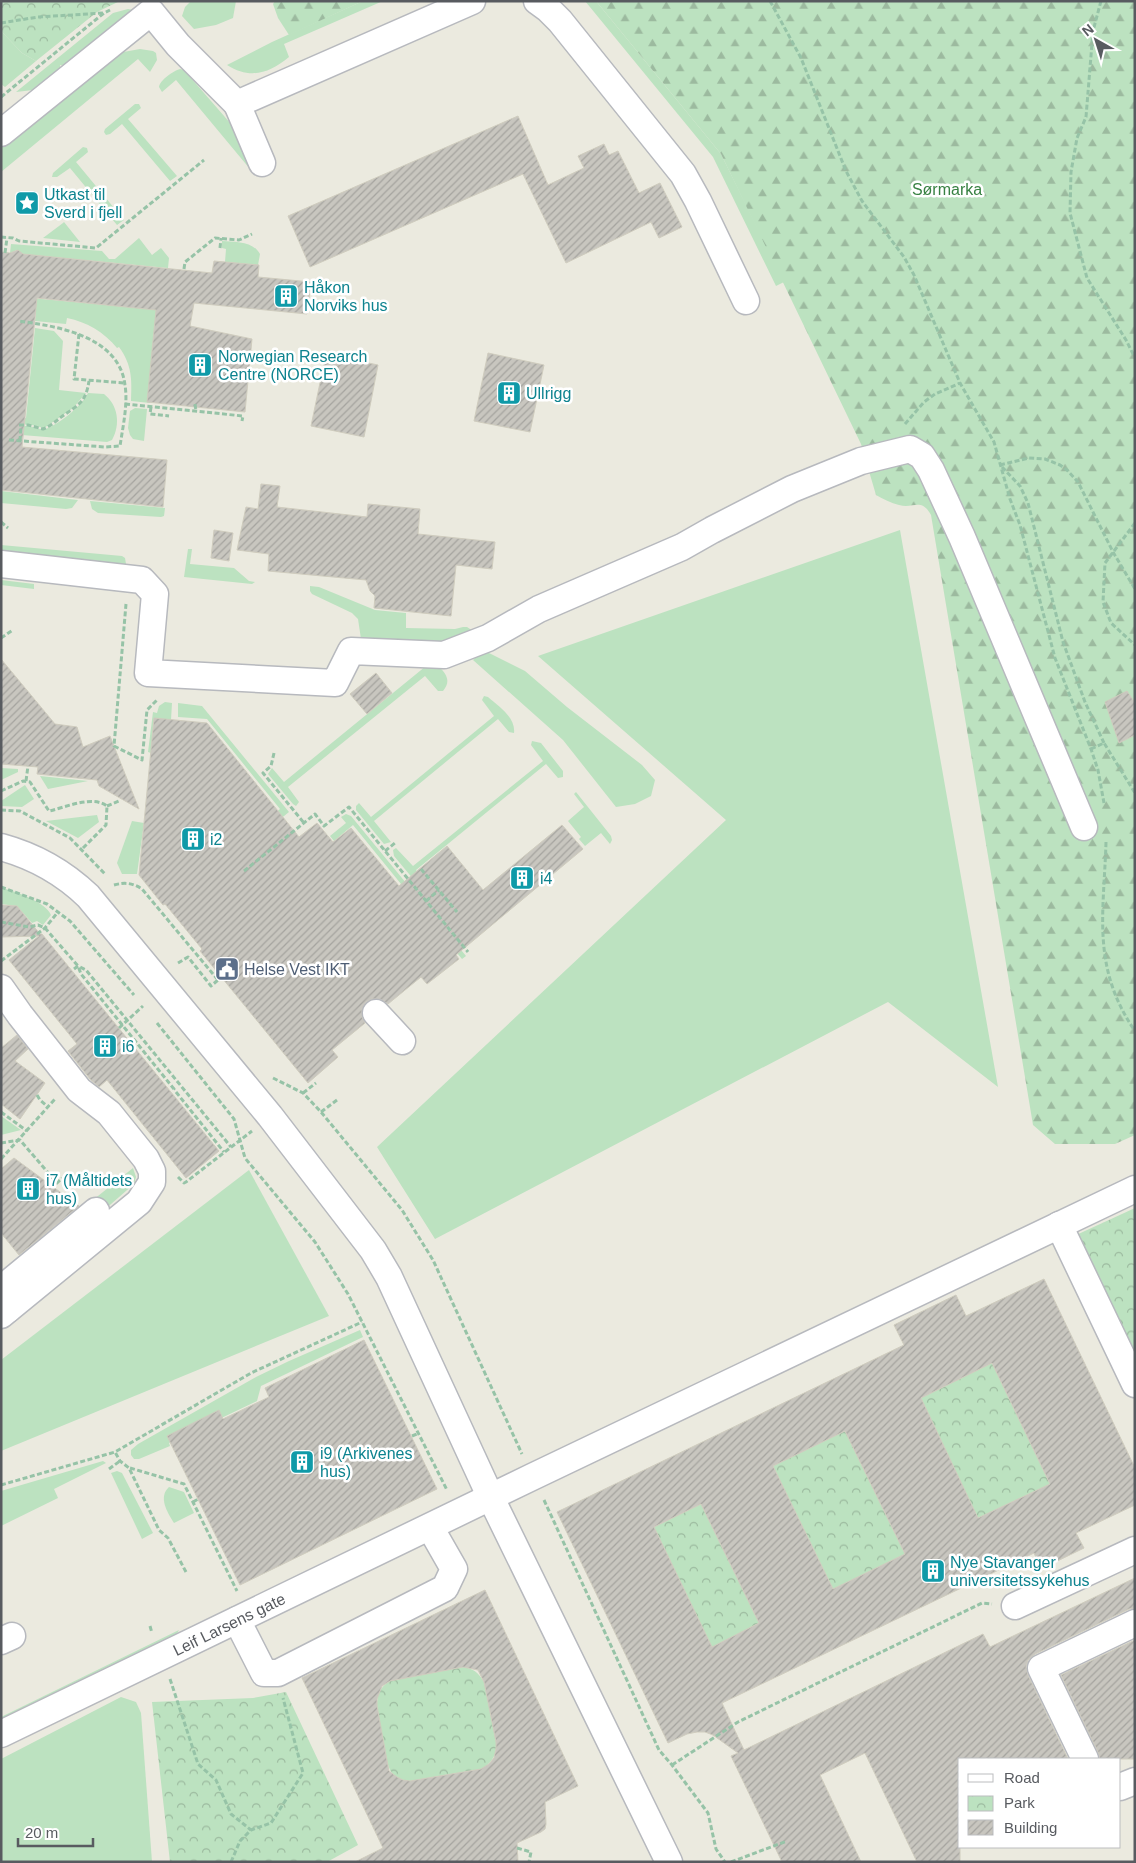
<svg xmlns="http://www.w3.org/2000/svg" width="1136" height="1863" font-family="Arial,sans-serif">
<defs>
<pattern id="forest-firs" width="22" height="20" patternUnits="userSpaceOnUse" patternTransform="scale(1.25)"><rect width="22" height="20" fill="#bce2c0"/><path d="M5 1l3.5 6h-7zM16 11l3.5 6h-7z" fill="#9cba9f"/></pattern>
<pattern id="park-crowns" width="20" height="18" patternUnits="userSpaceOnUse" patternTransform="scale(1.25)"><rect width="20" height="18" fill="#bce2c0"/><path d="M2 6a3 3 0 1 1 6 0M12 15a3 3 0 1 1 6 0" fill="none" stroke="#9cba9f"/></pattern>
<pattern id="building-hatch" width="6" height="6" patternUnits="userSpaceOnUse" patternTransform="scale(1.25)"><rect width="6" height="6" fill="#c8c6bf"/><path d="M-1 1l2-2M0 6l6-6M5 7l2-2" fill="none" stroke="#a5a49f"/></pattern>
</defs>
<rect width="100%" height="100%" fill="#ebeadf"/>
<g fill="#bce2c0">
<path d="M191 1H236L233 18 216 25 194 29 182 16 185 7Z"/>
<path d="M363 1H383L284 44 289 57C269 73 251 80 227 65L272 42Z"/>
<path d="M585 1H596L721 154 784 282 776 286 713 157Z"/>
<path d="M128 9 133 10 65 66 60 65V69L33 90 16 92 113 13Z"/>
<path d="M1 31 22 53 36 61 5 87 1 84Z"/>
<path d="M140 49 153 51 156 53 157 60 150 72 138 59 1 172V148L5 145 118 53Z"/>
<path d="M180 69 184 70 231 124 250 163V169L176 80 162 92 159 87C160 80 173 71 180 69Z"/>
<path d="M135 104H139L141 108 128 119 177 176 170 181 122 124 110 134 106 135 104 132 105 129Z"/>
<path d="M83 147 87 148 88 152 76 162 124 220 117 225 70 168 57 177H52L53 173Z"/>
<path d="M64 222 80 242 43 238 63 223Z"/>
<path d="M139 238 152 255 161 248 169 258 168 268 22 254 17 250 10 253 11 244 102 251 109 259H115Z"/>
<path d="M222 241C235 242 253 241 260 254L258 265 225 262 226 249 222 248Z"/>
<path d="M20 297 159 310 150 403 131 401C132 379 132 365 119 347L117 348C104 332 87 322 67 318L66 324 35 321 36 314 19 312Z"/>
<path d="M35 328 54 331 63 341 59 390 86 393 73 408 44 428 32 425 19 424 20 419 26 418Z"/>
<path d="M88 393 104 394C118 405 121 424 112 440L107 442 22 435 23 426H29L43 430C57 426 82 406 88 393Z"/>
<path d="M135 408 147 409 144 441 133 439 130 435 128 428 130 411Z"/>
<path d="M1 491 78 500 72 508 66 509 1 503Z"/>
<path d="M90 501 165 508 164 516 161 517 98 513 92 509Z"/>
<path d="M900 530 998 1087 888 1002 435 1239 377 1147 726 820 538 656Z"/>
<path d="M1 545 122 556 125 558 126 564 124 567 1 554Z"/>
<path d="M188 549H192L190 564 234 568 249 581 255 582 252 584 184 577Z"/>
<path d="M1 580 34 584V589L1 585Z"/>
<path d="M310 586 319 587 375 610 406 613V628L455 629 463 627H467L479 635 445 643 361 639 358 619 352 613 312 594 310 591Z"/>
<path d="M483 650 525 671 567 707 642 765 655 780 651 796 635 804 616 807 563 740 473 660Z"/>
<path d="M426 666 439 667C447 674 451 682 443 691H438L425 676 288 787 299 802 296 806 293 804 268 774 272 768 284 782Z"/>
<path d="M484 696 488 697C498 706 516 717 514 733L509 732 498 719 374 821 391 842 384 844 356 810V806L359 803 371 817 494 716 482 700Z"/>
<path d="M165 702 172 703 171 720 151 753 148 752 153 712 157 713 159 706Z"/>
<path d="M178 703 202 706 289 812 242 850 237 844 280 809 207 719 178 717Z"/>
<path d="M532 741 541 743 563 771V777L558 778 546 764 416 870 432 891 424 892 394 856 393 850 396 848 413 866 543 761 531 745Z"/>
<path d="M1 768 18 769V772L1 780Z"/>
<path d="M40 776 88 781 48 789Z"/>
<path d="M25 785 34 799 22 807 1 806V801Z"/>
<path d="M576 792 611 836 612 840 610 844 601 833 585 846 579 839 581 837 568 821 584 807 574 794Z"/>
<path d="M346 814 351 816 466 956 462 959 353 825 334 841 330 836 346 823 341 817Z"/>
<path d="M97 815 99 822 78 838 46 821Z"/>
<path d="M132 821 144 823 137 874H122L117 863Z"/>
<path d="M1 888C14 890 47 903 51 915L43 925 37 921 32 923 17 906 1 904Z"/>
<path d="M1 1116 21 1130 1 1135Z"/>
<path d="M133 1168 136 1177 134 1184 103 1211 93 1200Z"/>
<path d="M249 1170 329 1316 1 1451V1360Z"/>
<path d="M360 1330 363 1337 261 1386 257 1401 169 1443 170 1446 139 1459H134L131 1455V1450L138 1444 256 1377 289 1361Z"/>
<path d="M103 1461 106 1463 54 1489 58 1498 1 1526V1491Z"/>
<path d="M117 1471 122 1473 153 1533 142 1539 111 1473Z"/>
<path d="M169 1487 184 1492 194 1513 174 1523C167 1512 158 1497 169 1487Z"/>
<path d="M179 1630 175 1637 1 1724V1717Z"/>
<path d="M121 1697 136 1702 141 1713 152 1862H1V1759Z"/>
</g>
<g fill="url(#forest-firs)">
<path d="M275 1H363L289 35 278 18 273 4Z"/>
<path d="M596 1H1135V1135L1115 1144H1055L1033 1125 931 515C921 497 914 509 899 505 891 503 883 499 876 495L861 444 721 154Z"/>
</g>
<g fill="url(#park-crowns)">
<path d="M1 1H120L97 12 36 61 22 53 1 31Z"/>
<path d="M1135 1208V1362L1074 1236Z"/>
<path d="M992 1363 1050 1484 978 1518 921 1398Z"/>
<path d="M845 1431 905 1554 833 1589 773 1466Z"/>
<path d="M701 1504 759 1623 712 1647 654 1527Z"/>
<path d="M463 1667C474 1669 478 1672 484 1682L496 1742C497 1755 492 1763 481 1769L410 1781C403 1780 397 1779 392 1773 385 1765 379 1719 377 1706 377 1694 380 1687 390 1681Z"/>
<path d="M286 1692 358 1845 327 1862H170L152 1702 253 1698Z"/>
</g>
<g fill="url(#building-hatch)" stroke="#cfccbe" fill-rule="evenodd">
<path d="M518 116 548 185 584 168 578 156 604 144 609 155 618 151 639 193 660 183 682 227 659 238 651 222 566 263 523 174 310 267 288 216Z"/>
<path d="M18 250 23 254 212 273 214 261 259 265 258 277 311 282 307 314 194 303 190 326 252 339 245 412 147 402 156 310 37 298 22 447 167 460 163 507 1 490V252L10 253Z"/>
<path d="M488 353 544 365 530 432 474 421Z"/>
<path d="M326 354 378 365 364 437 311 426Z"/>
<path d="M261 484 280 486 277 507 367 517 368 504 420 509 418 534 495 542 492 569 456 565 451 616 374 608 375 596 370 591 366 580 268 571 269 554 237 550 246 507 258 509Z"/>
<path d="M214 530 233 533 229 561 211 558Z"/>
<path d="M1 659 55 724 77 727 83 747 110 736 139 809 99 786 97 780 37 774 38 767 1 764Z"/>
<path d="M376 673 392 693 367 714 350 694Z"/>
<path d="M1127 691 1135 703V735L1119 743 1105 702Z"/>
<path d="M154 718 207 723 299 837 317 823 333 842 351 828 399 886 447 846 483 890 562 825 583 849 456 955 459 959 427 984 421 977 388 1004 380 999H372L366 1002 362 1009V1017L365 1023 332 1050 338 1057 308 1083 200 951 202 949 165 904 163 905 139 875Z"/>
<path d="M1 905 17 906 40 934H42L219 1151 186 1178 107 1080 99 1087 90 1079 68 1051 77 1044 9 960 39 936 1 937Z"/>
<path d="M17 1035 28 1049 15 1061 45 1083 20 1119 1 1104V1048Z"/>
<path d="M14 1158 79 1206 19 1255 1 1233V1169Z"/>
<path d="M1044 1279 1135 1468V1505L1076 1533 1084 1548 1041 1569 1034 1553 722 1703 744 1750 983 1634 990 1647 1135 1578V1608L1129 1609 1035 1654 1028 1660 1026 1667 1028 1675 1068 1759H960V1862H917L865 1753 820 1775 861 1862H782L731 1756 738 1753 713 1735 705 1732H697L687 1734 668 1743 557 1512 904 1345 894 1325 956 1295 966 1316ZM992 1363 1050 1484 978 1518 921 1398ZM845 1431 905 1554 833 1589 773 1466ZM701 1504 759 1623 712 1647 654 1527Z"/>
<path d="M364 1340 437 1489 240 1585 167 1436 219 1410 223 1419 269 1397 265 1388Z"/>
<path d="M485 1590 578 1786 545 1802 546 1824 545 1829 541 1832 517 1843 518 1862H355L383 1848 302 1678ZM463 1667 478 1670 484 1682 496 1742V1749L494 1758 489 1764 481 1769 410 1781 403 1780 397 1777 389 1771 377 1706V1699L382 1686 390 1681Z"/>
<path d="M1135 1640V1759H1100L1098 1752 1061 1675Z"/>
</g>
<g fill="none" stroke-linecap="round" stroke-linejoin="round">
<defs>
<g id="minor">
<path d="M537 1 548 9 560 21 683 174 698 201 746 301"/>
<path d="M237 104 262 163"/>
<path d="M1 133 151 12 178 45 237 104 472 1"/>
<path d="M1 564 142 580 155 594 148 673 335 683 351 651 444 655 488 638 539 609 682 547 712 530 792 489 861 461 910 449 922 456 931 470 962 537 1084 827"/>
<path d="M1 847C34 856 64 873 88 896L270 1116 373 1250 389 1277 491 1498 669 1862"/>
<path d="M1 988 20 1015 79 1090 109 1113 146 1159 152 1171V1182L139 1202 1 1315"/>
<path d="M376 1013 402 1041"/>
<path d="M1059 1225 1135 1384"/>
<path d="M8 1309V1286L11 1281 96 1211"/>
<path d="M1015 1606 1135 1550"/>
<path d="M237 1620 264 1673H278L445 1588 454 1569 430 1527"/>
<path d="M1 1641 12 1636"/>
<path d="M1 1734 532 1477 1135 1189"/>
<path d="M1085 1759 1041 1668 1135 1623"/>
<path d="M1120 1787 1135 1781"/>
</g>
</defs>
<use href="#minor" stroke="#b7b9be" stroke-width="29"/>
<g stroke="#96c3a7" stroke-width="3" stroke-dasharray="5 2.5" stroke-linecap="butt">
<path d="M770 1 801 58 846 171 862 201 904 257 914 275 960 383 994 442 1010 499 1020 525 1055 658 1091 749 1098 770 1104 803"/>
<path d="M1101 1 1093 31 1086 117 1077 138 1071 172 1070 213 1087 278 1126 340 1135 358"/>
<path d="M1 23 38 17 104 13"/>
<path d="M1 97 104 13 110 10"/>
<path d="M1 237 13 238 19 241 96 248 204 160"/>
<path d="M220 248 221 238"/>
<path d="M5 253 7 238"/>
<path d="M184 269 185 262 215 238 239 240 252 234"/>
<path d="M79 334 74 379 125 383"/>
<path d="M125 404 243 416 242 421"/>
<path d="M195 404 196 411"/>
<path d="M151 407 150 414 169 416"/>
<path d="M905 424 924 402 935 394 960 383"/>
<path d="M19 425H28L43 429C51 426 57 420 64 415 80 404 86 401 89 381"/>
<path d="M9 440 105 447 120 446C123 426 128 404 125 385 119 336 57 326 18 321"/>
<path d="M20 441 21 425"/>
<path d="M1000 465 1029 458 1045 459 1060 465 1067 470 1078 482 1113 552 1135 589"/>
<path d="M1002 467 1020 486 1028 503 1063 642 1085 702 1104 743"/>
<path d="M1 522 8 528"/>
<path d="M1135 523 1105 563 1103 602 1111 623 1135 645"/>
<path d="M126 604 114 746 142 760 147 710 158 699"/>
<path d="M1 638 13 630"/>
<path d="M1091 749 1104 743 1135 793"/>
<path d="M274 753 271 766 263 773 304 823"/>
<path d="M26 781 28 766"/>
<path d="M1 791 23 781 30 782 49 811C67 807 92 795 107 806L106 825 82 849"/>
<path d="M107 806 119 801"/>
<path d="M1 810 20 811 70 838 106 875"/>
<path d="M1106 842C1104 913 1091 967 1135 1031"/>
<path d="M385 851 395 843"/>
<path d="M421 869 457 912"/>
<path d="M244 871 315 814 324 826 349 807 468 952"/>
<path d="M114 885C125 882 133 883 142 889L218 980 220 975"/>
<path d="M1 887 47 904 70 921 134 995"/>
<path d="M426 901 439 890"/>
<path d="M1 922 29 927 38 925 45 928 78 966 81 974 174 1089 173 1090"/>
<path d="M1 961 45 928 58 912"/>
<path d="M178 963 188 957 211 986 218 980"/>
<path d="M74 969 78 966 86 970 231 1147"/>
<path d="M157 1023 234 1119 245 1158 315 1242 348 1294 447 1490"/>
<path d="M119 1028 143 1006"/>
<path d="M273 1078 303 1093 321 1112 402 1210 433 1260 522 1454"/>
<path d="M176 1092 224 1152"/>
<path d="M303 1093 316 1083"/>
<path d="M37 1095 40 1100 47 1106"/>
<path d="M1 1112 27 1131"/>
<path d="M321 1112 337 1100"/>
<path d="M1 1143 20 1140 57 1183 62 1178"/>
<path d="M1 1159 55 1099"/>
<path d="M178 1177 184 1183 186 1182 252 1131"/>
<path d="M412 1436 419 1433"/>
<path d="M130 1468 184 1484 237 1591"/>
<path d="M109 1469 120 1461"/>
<path d="M1 1485 115 1452"/>
<path d="M544 1500 659 1750 672 1765 708 1813 716 1849 725 1862"/>
<path d="M193 1502 198 1499"/>
<path d="M186 1572 168 1538 159 1530 129 1468 120 1461 115 1452 251 1373 362 1322"/>
<path d="M150 1626 152 1633"/>
<path d="M170 1679 198 1764 216 1780 231 1814 251 1830"/>
<path d="M672 1765 738 1722 982 1603 992 1604"/>
<path d="M517 1848 531 1852 529 1862"/>
<path d="M231 1862 240 1841 251 1830 271 1823 303 1773 283 1698"/>
<path d="M731 1862 787 1841"/>
</g>
<use href="#minor" stroke="#fff" stroke-width="26"/>
</g>
<defs>
<symbol id="sight-square" viewBox="-11 -11 22 22"><rect x="-9" y="-9" width="18" height="18" rx="4" fill="#0f9aa8" stroke="#fff"/><path d="M0-6L1.8-2.2L6-1.7L2.9 1.2L3.7 5.4L0 3.3L-3.7 5.4L-2.9 1.2L-6-1.7L-1.8-2.2Z" fill="#fff"/></symbol>
<symbol id="building-square" viewBox="-11 -11 22 22"><rect x="-9" y="-9" width="18" height="18" rx="4" fill="#0f9aa8" stroke="#fff"/><path d="M-4-6H4V6H1V3H-1V6H-4ZM-2.5-4.3h1.7v1.8h-1.7ZM.8-4.3h1.7v1.8H.8ZM-2.5-1h1.7V.8h-1.7ZM.8-1h1.7V.8H.8Z" fill="#fff"/></symbol>
<symbol id="civic-square" viewBox="-11 -11 22 22"><rect x="-9" y="-9" width="18" height="18" rx="4" fill="#5c6f8a" stroke="#fff"/><path d="M-.6-6.5H3V-4.5H.6V-3L4-1V1h2V6H-6V1h2V-1L-.6-3ZM-1.2 2.5V6h2.4V2.5Z" fill="#fff"/></symbol>
</defs>
<g fill-rule="evenodd">
<use href="#sight-square" x="13" y="189" width="28" height="28"/>
<use href="#building-square" x="272" y="282" width="28" height="28"/>
<use href="#building-square" x="186" y="351" width="28" height="28"/>
<use href="#building-square" x="495" y="379" width="28" height="28"/>
<use href="#building-square" x="179" y="825" width="28" height="28"/>
<use href="#building-square" x="508" y="864" width="28" height="28"/>
<use href="#civic-square" x="213" y="955" width="28" height="28"/>
<use href="#building-square" x="91" y="1032" width="28" height="28"/>
<use href="#building-square" x="14" y="1175" width="28" height="28"/>
<use href="#building-square" x="288" y="1448" width="28" height="28"/>
<use href="#building-square" x="919" y="1557" width="28" height="28"/>
</g>
<g text-anchor="middle" stroke-width="5" stroke-linejoin="round" paint-order="stroke">
<g font-size="16" fill="#378142" stroke="#fff">
<text x="947" y="195">Sørmarka</text>
</g>
<g font-size="16" fill="#0d838f" stroke="#fff" text-anchor="start">
<text x="44" y="200">Utkast til<tspan x="44" dy="18">Sverd i fjell</tspan></text>
<text x="304" y="293">Håkon<tspan x="304" dy="18">Norviks hus</tspan></text>
<text x="218" y="362">Norwegian Research<tspan x="218" dy="18">Centre (NORCE)</tspan></text>
<text x="526" y="399">Ullrigg</text>
<text x="210" y="845">i2</text>
<text x="540" y="884">i4</text>
<text x="122" y="1052">i6</text>
<text x="46" y="1186">i7 (Måltidets<tspan x="46" dy="18">hus)</tspan></text>
<text x="320" y="1459">i9 (Arkivenes<tspan x="320" dy="18">hus)</tspan></text>
<text x="950" y="1568">Nye Stavanger<tspan x="950" dy="18">universitetssykehus</tspan></text>
</g>
<g font-size="16" fill="#4e5e75" stroke="#fff" text-anchor="start">
<text x="244" y="975">Helse Vest IKT</text>
</g>
<g font-size="16" fill="#585b60" stroke="#fff">
<text transform="translate(229 1624) rotate(-26)" y="6">Leif Larsens gate</text>
</g>
</g>
<rect width="1136" height="1863" fill="none" stroke="#585b60" stroke-width="5"/>
<rect x="958" y="1758" width="162" height="90" fill="#ffffff" stroke="#bcbdbf"/>
<rect x="968" y="1774" width="25" height="8" fill="#ffffff" stroke="#bcbdbf"/>
<text x="1004" y="1783" font-size="15" fill="#585b60">Road</text>
<rect x="968" y="1796" width="25" height="15" fill="url(#park-crowns)" stroke="#bcbdbf"/>
<text x="1004" y="1808" font-size="15" fill="#585b60">Park</text>
<rect x="968" y="1820" width="25" height="15" fill="url(#building-hatch)" stroke="#bcbdbf"/>
<text x="1004" y="1833" font-size="15" fill="#585b60">Building</text>
<g transform="translate(1096 40) rotate(321)" stroke="#ffffff" stroke-width="4" paint-order="stroke">
<path d="M0-4L9 19L0 12L-9 19Z" fill="#585b60"/>
<text y="-8" font-size="14" font-weight="bold" text-anchor="middle" fill="#585b60">N</text>
</g>
<path d="M18 1838v8h75v-8" fill="none" stroke="#585b60" stroke-width="2.5"/>
<text x="25" y="1838" font-size="15" fill="#585b60" stroke="#ffffff" stroke-width="4" paint-order="stroke">20 m</text>
</svg>
